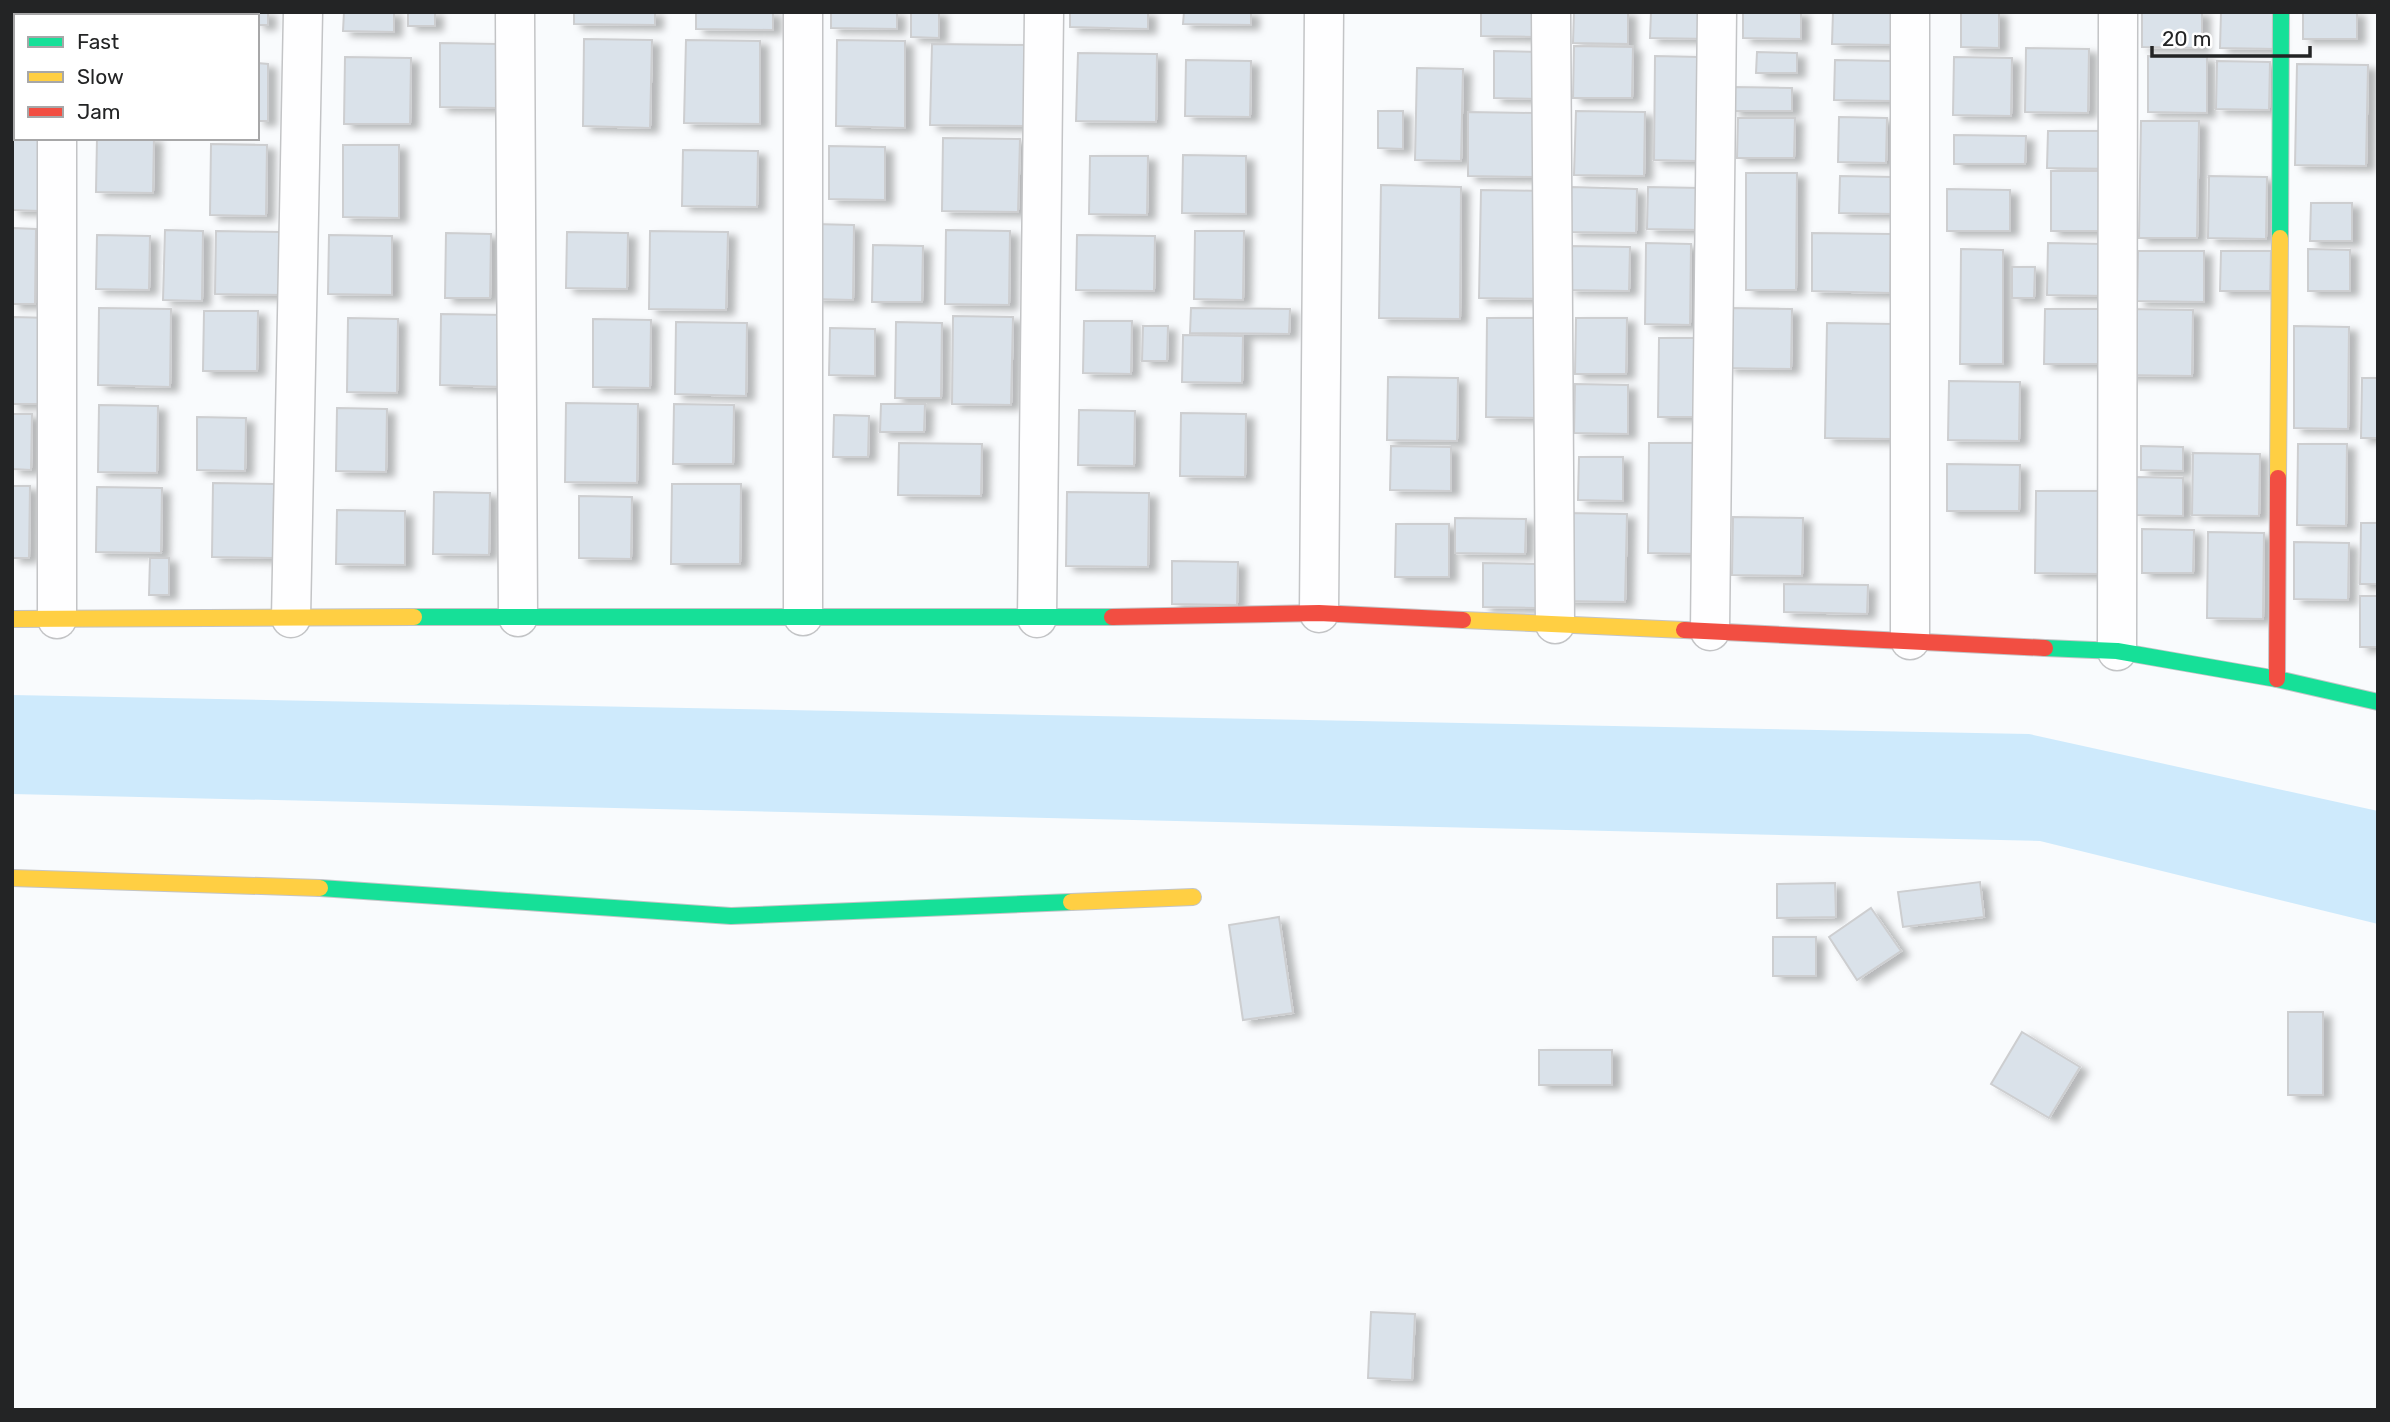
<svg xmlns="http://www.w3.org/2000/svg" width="2390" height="1422" font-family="Rubik,sans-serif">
<defs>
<filter id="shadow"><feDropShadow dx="8" dy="4.5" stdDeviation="3.5" flood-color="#0004"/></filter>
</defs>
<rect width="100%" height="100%" fill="#f9fbfd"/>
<path fill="#ceeafc" d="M12 695 2029 734 2378 811V924L2040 841 12 794Z"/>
<g fill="#dae2ea" stroke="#cdced0" stroke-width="2" filter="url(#shadow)">
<path d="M206 12H268V25H257V16H206Z"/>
<path d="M344 12H394V32L343 31Z"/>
<rect x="408" y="12" width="27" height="14"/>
<path d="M574 12H655V25L574 24Z"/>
<path d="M696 12H773V30L696 29Z"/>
<path d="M831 12H897V29L831 28Z"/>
<path d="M911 12H939V38L911 37Z"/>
<path d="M1070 12H1148V29L1070 27Z"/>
<path d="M1184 12H1251V25L1183 24Z"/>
<path d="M1481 12H1540V37L1481 36Z"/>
<path d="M1574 12H1628V44L1573 43Z"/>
<path d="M1651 12H1710V39L1650 38Z"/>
<path d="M1743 12H1801V39L1743 38Z"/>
<path d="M1833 12H1892V45L1832 44Z"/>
<path d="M1961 12H1999V48L1961 47Z"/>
<path d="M2142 12H2202V48L2142 47Z"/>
<path d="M2221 12H2276V49L2220 48Z"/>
<rect x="2303" y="12" width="54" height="27"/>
<path d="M584 39 652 40 650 128 583 126Z"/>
<path d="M686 40 760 41V124L684 123Z"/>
<path d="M837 40 905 41V128L836 126Z"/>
<rect x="12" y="41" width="4" height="60"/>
<path d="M440 43 498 44 497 108 440 107Z"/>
<path d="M932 44 1029 45 1027 126 930 125Z"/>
<path d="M1574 46 1633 47 1632 98H1573Z"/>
<path d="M2026 48 2089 49 2088 113 2025 112Z"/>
<path d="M1494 51 1542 52 1541 99 1494 98Z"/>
<path d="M1757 52 1797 53V73H1756Z"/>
<path d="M1078 53 1157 54 1156 122 1076 121Z"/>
<path d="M1655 56 1699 57 1698 161 1654 160Z"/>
<path d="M2148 56 2207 57V113L2148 112Z"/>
<path d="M345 57 411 58 410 124H344Z"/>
<path d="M1954 57 2012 58 2011 116 1953 115Z"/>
<path d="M1186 60 1251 61 1250 117 1185 116Z"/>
<path d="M1835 60 1893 61 1892 101 1834 100Z"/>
<path d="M2217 61 2270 62 2269 110 2216 109Z"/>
<path d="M257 63 268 64V121H257Z"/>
<path d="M2297 64 2368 65 2366 166 2295 165Z"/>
<path d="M1417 68 1463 69 1461 161 1415 160Z"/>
<path d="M1732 87 1792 88V111H1732Z"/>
<path d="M1378 111H1403V149L1378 148Z"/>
<path d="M1576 111 1645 112 1644 176 1574 175Z"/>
<path d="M1468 112 1535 113 1534 177 1468 176Z"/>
<path d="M1839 117 1887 118 1886 163 1838 162Z"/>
<path d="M1738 118H1795L1794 158H1737Z"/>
<path d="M2141 121H2199L2197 238H2139Z"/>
<path d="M12 129H16V138H41L40 211 12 210Z"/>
<path d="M2048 131H2118L2117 169 2047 168Z"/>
<path d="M1954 135 2026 136 2025 164H1954Z"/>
<path d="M97 138H154L153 193 96 192Z"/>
<path d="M943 138 1020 139 1018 212 942 211Z"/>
<path d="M211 144 267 145 266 216 210 215Z"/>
<path d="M343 145H399V218L343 217Z"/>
<path d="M829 146 885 147V200L829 199Z"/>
<path d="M683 150 758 151 757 207 682 206Z"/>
<path d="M1183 155 1246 156V214L1182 213Z"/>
<path d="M1090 156H1148L1147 215 1089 214Z"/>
<rect x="2051" y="171" width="56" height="60"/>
<path d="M1746 173H1797L1796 290H1746Z"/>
<path d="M1840 176 1894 177V214L1839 213Z"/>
<path d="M2209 176 2267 177 2266 239 2208 238Z"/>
<path d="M1381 185 1461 187 1460 319 1379 318Z"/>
<path d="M1571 187 1637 189 1636 233 1570 232Z"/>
<path d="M1648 187 1701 188 1700 230 1647 229Z"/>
<path d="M1947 189 2010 190V231H1947Z"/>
<path d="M1481 190 1548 191 1547 299 1479 298Z"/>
<path d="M2311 203H2352V241H2310Z"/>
<path d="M814 224 854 225 853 300 813 299Z"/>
<path d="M12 228 36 229 35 304H12Z"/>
<path d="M165 230 203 231 202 301 163 300Z"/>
<path d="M946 230 1010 231 1009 305 945 304Z"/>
<path d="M216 231 282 232V295L215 294Z"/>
<path d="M650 231 728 232 726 310 649 309Z"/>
<path d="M1195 231H1244L1243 300 1194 299Z"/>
<path d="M567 232 628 233 627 289 566 288Z"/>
<path d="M446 233 491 234 490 298H445Z"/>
<path d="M1812 233 1891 234 1890 293 1812 291Z"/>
<path d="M97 235 150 236 149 290 96 289Z"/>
<path d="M329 235 392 236V295L328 294Z"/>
<path d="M1077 235 1155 236 1154 291 1076 290Z"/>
<path d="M1646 243 1691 244 1690 325 1645 324Z"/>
<path d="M2048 243 2106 244V296L2047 295Z"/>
<path d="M873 245 923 246 922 302H872Z"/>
<path d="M1568 246 1630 247 1629 291 1568 290Z"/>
<path d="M1961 249 2003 250V364H1960Z"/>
<path d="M2308 249 2350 250V291H2308Z"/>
<path d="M2138 251H2204V302L2137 301Z"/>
<path d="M2221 251H2271L2270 291H2220Z"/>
<path d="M2012 267H2035L2034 298H2012Z"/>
<path d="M99 308 171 309 170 387 98 385Z"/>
<path d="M1191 308 1290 309 1289 334 1190 333Z"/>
<path d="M1728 308 1792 309 1791 369 1727 368Z"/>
<path d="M2045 309H2099L2098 364H2044Z"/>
<path d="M2124 309 2193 310 2192 376 2123 375Z"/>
<path d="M204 311H258L257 371H203Z"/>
<path d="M441 314 505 315 504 387 440 385Z"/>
<path d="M953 316 1013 317 1011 405 952 404Z"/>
<path d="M12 317 52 318 51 404H12Z"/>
<path d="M348 318 398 319 397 393 347 392Z"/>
<path d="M1487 318H1542L1540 418 1486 417Z"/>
<path d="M1576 318H1627L1626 374H1575Z"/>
<path d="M593 319 651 320 650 388 593 387Z"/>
<path d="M1084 321H1132L1131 374 1083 373Z"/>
<path d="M676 322 747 323 746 396 675 394Z"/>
<path d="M896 322 942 323 941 398H895Z"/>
<path d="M1827 323 1895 324 1893 439 1825 438Z"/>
<path d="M1143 326H1168L1167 361H1142Z"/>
<path d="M2294 326 2349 327 2348 429 2294 428Z"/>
<path d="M830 328 875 329V376L829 375Z"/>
<path d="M1183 335 1243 336 1242 383 1182 382Z"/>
<path d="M1659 338H1706L1705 417H1658Z"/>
<path d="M1388 377 1458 378 1457 441 1387 440Z"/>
<path d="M2362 378H2378V438H2361Z"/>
<path d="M1949 381 2020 382 2019 441 1948 440Z"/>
<path d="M1575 384 1628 385V434L1574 433Z"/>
<path d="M566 403 638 404 637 483 565 482Z"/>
<path d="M674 404 734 405 733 464H673Z"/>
<path d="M881 404H925L924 432H880Z"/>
<path d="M99 405 158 406 157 473 98 472Z"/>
<path d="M337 408 387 409 386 472 336 471Z"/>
<path d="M1079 410 1135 411 1134 466 1078 465Z"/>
<path d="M1181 413 1246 414 1245 477 1180 476Z"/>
<path d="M12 414H32L31 470 12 469Z"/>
<path d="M834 415 869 416 868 457H833Z"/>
<path d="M197 417 246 418 245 471 197 470Z"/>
<path d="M899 443 982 444 981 496 898 495Z"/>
<path d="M1649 443H1703L1701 554 1648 553Z"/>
<path d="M2298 444H2347L2346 526 2297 525Z"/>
<path d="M1391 446 1451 447V491L1390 490Z"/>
<path d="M2141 446 2183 447V471L2141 470Z"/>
<path d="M2193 453 2260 454 2259 516 2192 515Z"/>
<path d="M1579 457H1623V501L1578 500Z"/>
<path d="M1947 464 2020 465 2019 511H1947Z"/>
<path d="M2135 477 2183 478V516L2135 515Z"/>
<path d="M213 483 274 484 273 558 212 557Z"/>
<path d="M672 484H741L740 564H671Z"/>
<path d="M12 486H30L29 558H12Z"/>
<path d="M97 487 162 488 161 553 96 552Z"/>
<path d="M2036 491H2100L2099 574 2035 573Z"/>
<path d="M434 492 490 493 489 555 433 554Z"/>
<path d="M1067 492 1149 493 1148 567 1066 566Z"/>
<path d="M579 496 632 497 631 559 579 558Z"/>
<path d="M337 510 405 511V565L336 564Z"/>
<path d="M1565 513 1627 514 1625 602 1563 601Z"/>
<path d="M1733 517 1803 518 1802 576 1732 575Z"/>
<path d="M1455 518 1526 519 1525 554 1455 553Z"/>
<path d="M2361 523H2378V584H2360Z"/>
<path d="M1396 524H1449V577H1395Z"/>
<path d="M2142 529 2194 530 2193 573H2142Z"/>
<path d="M2208 532 2264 533 2263 619 2207 618Z"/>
<path d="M2294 542 2349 543 2348 600 2294 599Z"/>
<path d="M150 558H169V595H149Z"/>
<path d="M1172 561 1238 562 1237 605 1172 604Z"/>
<path d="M1483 563 1539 564 1538 608 1483 607Z"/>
<path d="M1784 584 1868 585 1867 614 1784 612Z"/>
<rect x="2360" y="596" width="18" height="51"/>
<path d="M1980 882 1984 917 1903 927 1898 892Z"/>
<path d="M1835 883 1836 917 1777 918V884Z"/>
<path d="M1871 908 1901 951 1857 980 1829 937Z"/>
<path d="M1279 917 1293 1013 1243 1020 1229 925Z"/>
<rect x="1773" y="937" width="43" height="39"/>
<rect x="2288" y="1012" width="35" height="83"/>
<path d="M2022 1032 2080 1067 2049 1118 1991 1084Z"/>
<rect x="1539" y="1050" width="73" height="35"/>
<path d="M1371 1312 1415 1314 1412 1380 1368 1378Z"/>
</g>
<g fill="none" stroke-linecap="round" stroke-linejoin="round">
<defs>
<g id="street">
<path d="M57 12V16"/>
<path d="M515 12 518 617"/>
<path d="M803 12V616"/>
<path d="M1551 12 1555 624"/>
<path d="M1910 12V640"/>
<path d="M57 138V619"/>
<path d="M1319 613 1324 12"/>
<path d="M291 618 303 12"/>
<path d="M1037 618 1044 12"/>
<path d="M1710 631 1717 12"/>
<path d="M2117 651 2118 12"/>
</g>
<g id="fast">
<path d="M2280 238 2281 12"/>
<path d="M414 617H1112"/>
<path d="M2045 648 2117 651 2277 679 2378 702"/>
<path d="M320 888 731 916 1071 902"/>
</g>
<g id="slow">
<path d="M2278 478 2280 238"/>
<path d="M12 619 414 617"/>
<path d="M1463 620 1684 630"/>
<path d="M12 878 320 888"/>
<path d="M1071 902 1193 897"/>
</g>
<g id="jam">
<path d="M1112 617 1319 613 1463 620"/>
<path d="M1684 630 2045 648"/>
<path d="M2277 679 2278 478"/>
</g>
</defs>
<use href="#street" stroke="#c3c4c6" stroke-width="41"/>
<use href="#fast" stroke="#c3c4c6" stroke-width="18"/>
<use href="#slow" stroke="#c3c4c6" stroke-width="18"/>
<use href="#jam" stroke="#c3c4c6" stroke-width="18"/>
<use href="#street" stroke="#fefeff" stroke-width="38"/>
<use href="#fast" stroke="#16e098" stroke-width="16"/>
<use href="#slow" stroke="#ffcf43" stroke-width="16"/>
<use href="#jam" stroke="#f24e42" stroke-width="16"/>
</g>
<rect width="2390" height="1422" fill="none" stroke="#232425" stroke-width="28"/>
<rect x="14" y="14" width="245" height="126" fill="#ffffff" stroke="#a7a7a8" stroke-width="2"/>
<rect x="28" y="37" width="35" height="10" fill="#16e098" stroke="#a7a7a8" stroke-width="2"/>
<text x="77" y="49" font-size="21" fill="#232425">Fast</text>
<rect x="28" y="72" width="35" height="10" fill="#ffcf43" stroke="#a7a7a8" stroke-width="2"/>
<text x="77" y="84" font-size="21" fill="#232425">Slow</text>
<rect x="28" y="107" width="35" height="10" fill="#f24e42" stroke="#a7a7a8" stroke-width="2"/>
<text x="77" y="119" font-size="21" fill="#232425">Jam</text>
<path d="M2152 46v10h158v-10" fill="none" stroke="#232425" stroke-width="3.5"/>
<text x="2162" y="46" font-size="21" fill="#232425" stroke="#ffffff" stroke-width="5" paint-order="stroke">20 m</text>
</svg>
